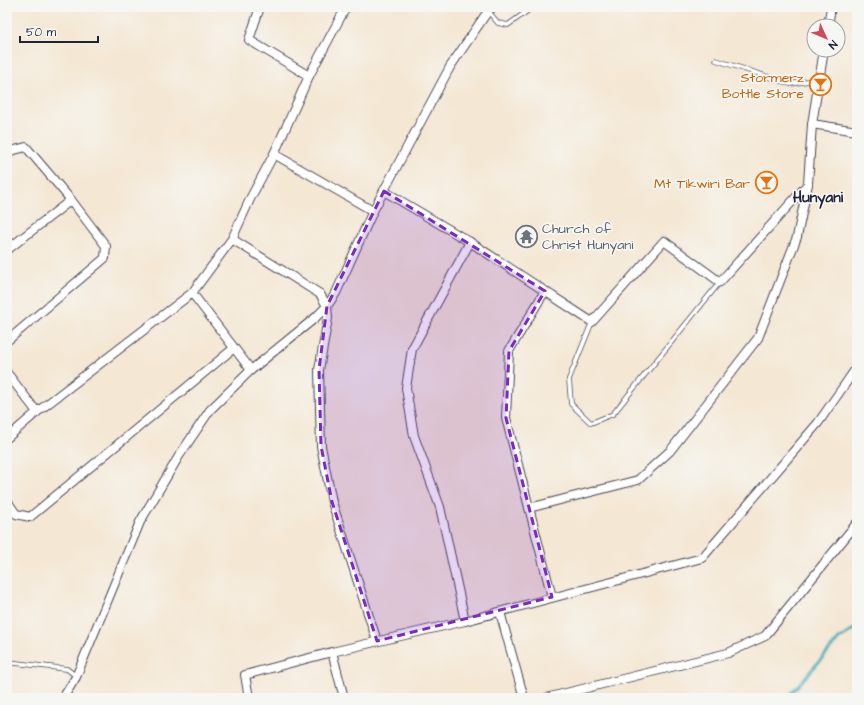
<svg xmlns="http://www.w3.org/2000/svg" width="864" height="705" font-family="'Architects Daughter',sans-serif">
<rect width="100%" height="100%" fill="#f6f6f2"/>
<filter id="ink" filterUnits="userSpaceOnUse"><feTurbulence type="fractalNoise" baseFrequency=".025" numOctaves="2"/><feDisplacementMap in="SourceGraphic" scale="8" xChannelSelector="R" yChannelSelector="G"/><feConvolveMatrix kernelMatrix="1 2 1 2 8 2 1 2 1" color-interpolation-filters="sRGB"/></filter>
<filter id="wash" filterUnits="userSpaceOnUse"><feTurbulence type="fractalNoise" baseFrequency=".012" numOctaves="4" result="noise"/><feDisplacementMap in="SourceGraphic" scale="16" xChannelSelector="R" yChannelSelector="G"/><feGaussianBlur stdDeviation="0.9" result="paint"/><feColorMatrix in="noise" values="0 0 0 0 0 0 0 0 0 0 0 0 0 0 0 0 0 1.4 0 .05"/><feComposite in="paint" operator="in"/></filter>
<g filter="url(#wash)">
<rect width="100%" height="100%" fill="#f4e7d3"/>
<g fill="none" stroke-linecap="round" stroke-linejoin="round">
<path stroke="#3dabbb" stroke-width="3" d="M787 698 839 639 857 627"/>
</g>
</g>
<g filter="url(#ink)">
<g fill="none" stroke-linecap="round" stroke-linejoin="round">
<defs>
<g id="service">
<path d="M488 11 498 23 508 25 533 7"/>
<path d="M716 60 790 84 820 79"/>
<path d="M592 322 569 379 571 404 591 423 613 414 720 282"/>
<path d="M7 662 67 669 76 676"/>
</g>
<g id="minor">
<path d="M260 7 249 40 309 76"/>
<path d="M828 26 831 7"/>
<path d="M824 50 812 124 857 131"/>
<path d="M7 152 26 147 71 200 106 246 105 258 7 341"/>
<path d="M274 154 373 211"/>
<path d="M384 191 470 242 592 322 664 241 720 282 808 184"/>
<path d="M232 239 320 294 327 306 328 318 319 370 321 446 332 502 377 641"/>
<path d="M7 250 71 200"/>
<path d="M545 291 509 351 506 418 552 597"/>
<path d="M192 293 251 370"/>
<path d="M7 373 37 412"/>
<path d="M7 438 37 412 192 293 232 239 251 197 274 154 309 76 346 7"/>
<path d="M7 501 16 514 30 517 234 348"/>
<path d="M529 508 638 480 670 451 758 338 797 237 808 184 812 124"/>
<path d="M500 612 524 698"/>
<path d="M465 621 440 507 414 436 406 388 412 349 470 242"/>
<path d="M332 652 344 698"/>
<path d="M63 698 76 677 140 522 179 456 210 410 251 370 315 318 327 306 336 293 373 211 450 67 488 11 493 7"/>
<path d="M249 698 245 675 332 652 465 621 702 558 818 423 857 367"/>
<path d="M546 698 728 653 765 636 857 523"/>
</g>
</defs>
<use href="#service" stroke="#424052" stroke-width="5.5"/>
<use href="#minor" stroke="#424052" stroke-width="10"/>
<use href="#service" stroke="#fff" stroke-width="4"/>
<use href="#minor" stroke="#fff" stroke-width="8"/>
</g>
</g>
<path fill="#7b2cbf" fill-opacity="0.2" stroke="#7b2cbf" stroke-width="3" stroke-dasharray="8 5" stroke-linejoin="round" d="M384 191 545 291 509 351 506 418 552 597 377 641 332 502 321 446 319 370 327 306Z"/>
<defs>
<symbol id="bar-ring" viewBox="-11 -11 22 22"><circle r="9.5" fill="#f6f6f2" stroke="#e8710a" stroke-width="1.5"/><path d="M-6-5H6L.8 .8V4.5H3.5V6h-7V4.5H-.8V.8Z" fill="#e8710a"/></symbol>
<symbol id="temple-ring" viewBox="-11 -11 22 22"><circle r="9.5" fill="#f6f6f2" stroke="#6b7280" stroke-width="1.5"/><path d="M0-6L5-2H3V0L6.5 2.5H4V6H1.5V3h-3V6H-4V2.5H-6.5L-3 0V-2H-5Z" fill="#6b7280"/></symbol>
</defs>
<g fill-rule="evenodd">
<use href="#bar-ring" x="808" y="72" width="25" height="25"/>
<use href="#bar-ring" x="754" y="170" width="25" height="25"/>
<use href="#temple-ring" x="514" y="224" width="25" height="25"/>
</g>
<g text-anchor="middle" stroke-width="3.5" stroke-linejoin="round" paint-order="stroke">
<g font-size="14" fill="#c56008" stroke="#f6f6f2" text-anchor="end">
<text x="804" y="82">Stormerz<tspan x="804" dy="16">Bottle Store</tspan></text>
<text x="750" y="188">Mt Tikwiri Bar</text>
</g>
<g font-size="14" fill="#5b616d" stroke="#f6f6f2" text-anchor="start">
<text x="542" y="233">Church of<tspan x="542" dy="16">Christ Hunyani</tspan></text>
</g>
<g font-size="15" font-weight="bold" fill="#22223b" stroke="#f6f6f2">
<text x="818" y="202">Hunyani</text>
</g>
</g>
<rect width="864" height="705" fill="none" stroke="#f6f6f2" stroke-width="24"/>
<g transform="translate(826 38) rotate(134)"><circle r="19" fill="#f6f6f2" stroke="#a1a1a9"/>
<path d="M0-3L7 15L0 10L-7 15Z" fill="#d1495b"/>
<text y="-6" font-size="11" font-weight="bold" text-anchor="middle" fill="#22223b">N</text>
</g>
<path d="M20 36v6h78v-6" fill="none" stroke="#22223b" stroke-width="2"/>
<text x="26" y="36" font-size="12" fill="#22223b" stroke="#f6f6f2" stroke-width="3" paint-order="stroke">50 m</text>
</svg>
